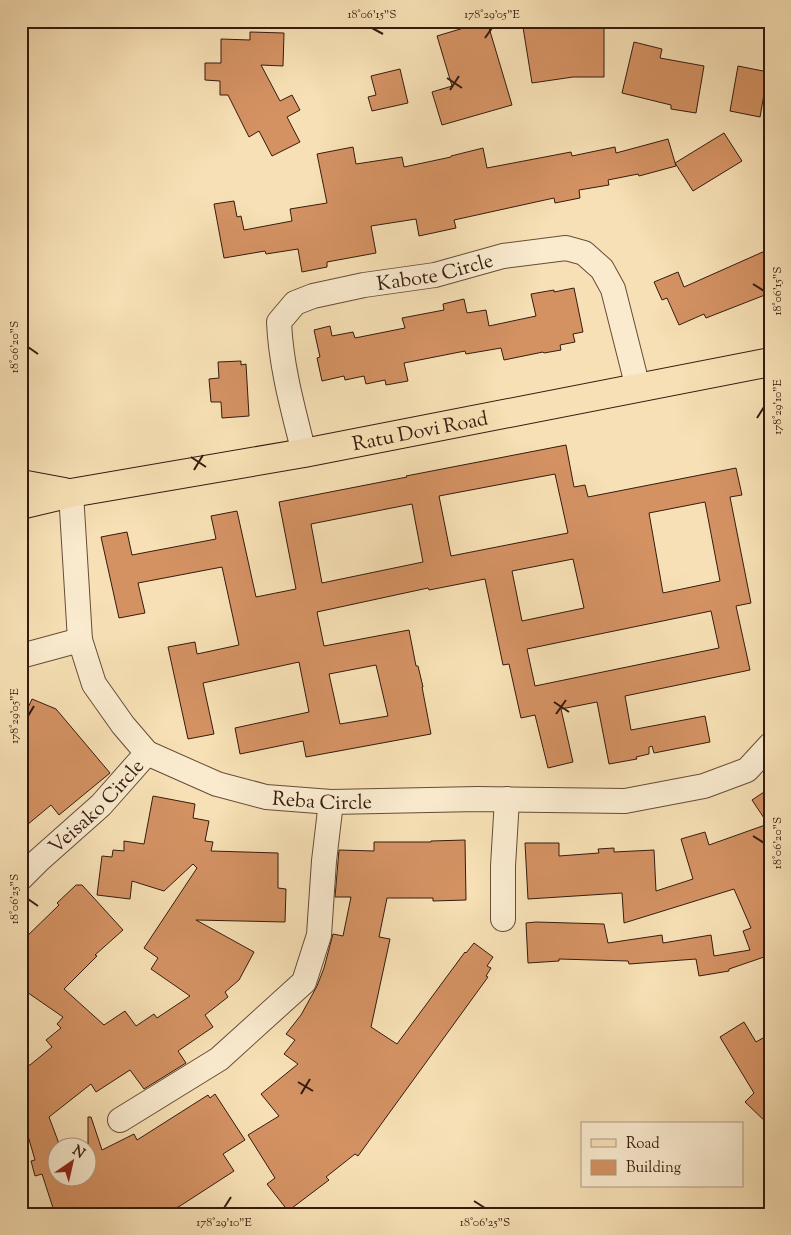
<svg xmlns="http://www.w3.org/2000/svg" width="791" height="1235" font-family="'Sorts Mill Goudy',serif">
<rect width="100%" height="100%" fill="#f7e0b5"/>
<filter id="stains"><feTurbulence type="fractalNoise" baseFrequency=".004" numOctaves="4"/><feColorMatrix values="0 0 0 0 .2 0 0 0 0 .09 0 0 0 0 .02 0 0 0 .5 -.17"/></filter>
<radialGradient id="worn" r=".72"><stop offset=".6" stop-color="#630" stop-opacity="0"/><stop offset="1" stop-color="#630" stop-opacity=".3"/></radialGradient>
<g fill="#d49263" stroke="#351b0f" fill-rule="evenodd">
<path d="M487 21 512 105 442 125 432 92 452 86 437 36Z"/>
<path d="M522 21H557L558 28H604V77H573L532 83Z"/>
<path d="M250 32 284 33 283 66 261 65 280 101 292 95 300 110 287 117 300 142 272 156 259 131 249 137 228 95H220V81L205 80V63H221V39L250 40Z"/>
<path d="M634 42 662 49 660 58 704 66 696 113 671 109V105L622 93Z"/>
<path d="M738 66 768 72 760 117 730 111Z"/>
<path d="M400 69 408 103 372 111 368 97 376 95 371 76Z"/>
<path d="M724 133 742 161 693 191 675 163Z"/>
<path d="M668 139 676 166 639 176 638 174 608 180 609 185 579 190 580 198 555 203 554 198 454 220 456 228 419 236 416 219 371 226 376 253 327 262V267L302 272 298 249 266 254 265 251 224 258 214 204 234 201 237 217 241 216 244 230 292 221 290 209 327 203 317 154 353 147 356 164 402 157 404 167 451 157V156L483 148 487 168 571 152 572 156 615 147 616 153Z"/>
<path d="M765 251 770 262V293L706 318 704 314 679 325 667 298 662 300 654 282 678 272 684 287Z"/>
<path d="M574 288 583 332 573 334 575 342 560 345 561 350 544 353 543 352 504 360 501 348 466 354 465 351 404 363 408 381 386 385 385 380 366 384 364 376 345 380 344 376 322 381 317 358 320 357 314 330 330 326 332 336 353 332 355 338 405 328 402 318 444 310 443 304 464 299 467 313 486 310 489 326 536 316 531 294 554 290V292Z"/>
<path d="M241 361V365L246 364 249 416 222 418 221 402H211L209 379 219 378 218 362Z"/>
<path d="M566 445 574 487 585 485 588 497 736 468 742 495 730 497 751 603 736 606 750 670 625 696 631 730 705 716 710 742 654 753 652 746 649 747V754L636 757 637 759 609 764 597 702 561 709 573 762 548 768 535 715 521 718 509 664 503 665 485 579 429 590 428 588 317 612 324 646 409 630 416 666H418L423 687H422L431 734 306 757 303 741 240 754 235 728 309 712 299 662 203 683 214 734 188 739 168 647 195 642 197 654 239 645 222 567 138 583 145 613 119 618 101 537 127 532 132 555 216 539 211 516 237 511 256 597 296 589 279 502 407 477 406 476ZM555 474 568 533 451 556 439 496ZM705 502 720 581 663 593 649 513ZM412 504 423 562 322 583 311 524ZM573 559 584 608 522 621 512 571ZM711 611 719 648 535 686 527 649ZM376 665 388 716 340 724 329 674Z"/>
<path d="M32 699 56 709 110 773 59 815 51 805 21 830V723Z"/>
<path d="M770 788V955L729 969V971L699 976 696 959 629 964 628 961 559 959V961L528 963 526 923 536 922 604 924 608 943 662 935 663 943 711 935 714 956 750 950 743 931 751 928 734 889 624 923 622 893 528 899 525 843H559V856L599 853 598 849 614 848V852L654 850 656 891 693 879 681 839 705 832 709 845 768 824 752 800Z"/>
<path d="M153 796 195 804 193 818 209 821 205 841 213 842 211 851 278 853V888L286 889 285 922 196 920 254 952 239 980 225 992 228 997 205 1015 213 1027 178 1051 186 1063 144 1089 130 1070 96 1092 91 1084 49 1117 58 1141V1178H88V1117H91L102 1150 134 1134 137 1140 208 1095 210 1098 215 1094 245 1140 223 1154 234 1171 180 1206 164 1214H55L42 1174 35 1176 31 1161 35 1160 26 1129 21 1131V1067L30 1065 52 1047 46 1040 61 1028 57 1024 63 1017 21 988V942L59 905 57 903 76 885H82L123 930 95 955 97 956 64 989 104 1025 125 1011 136 1026 154 1014 157 1018 190 996 151 969 158 958 144 948 197 868 193 864 164 891 132 881 130 899 97 895 102 856 112 857 113 850 124 851V841L144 844Z"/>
<path d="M465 840 466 900 433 901V898H387L379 937 390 939 371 1027 397 1044 465 952 466 953 474 943 493 957 487 966 491 968 486 976 488 977 358 1156 355 1154 326 1177 329 1180 288 1211 267 1184 275 1178 248 1135 279 1116 261 1094 298 1064 284 1054 295 1040 286 1034 301 1015 317 986 324 968 333 934 343 936 351 897H335L339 850 374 851V842H431V841Z"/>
<path d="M744 1022 756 1042 770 1034V1126L745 1102 754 1093 720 1037Z"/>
</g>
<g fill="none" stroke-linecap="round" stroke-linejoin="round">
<defs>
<g id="minor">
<path id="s1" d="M304 453C293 409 281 367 279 322L295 303 313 296 364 285 435 275 503 256 566 248 584 253 602 269 613 289 638 388"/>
<path id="s2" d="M71 493 80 640 94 684 123 725 147 753 217 784 266 797 331 802 478 799 625 801 704 786 747 770 770 745"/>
<path d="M21 656 80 640"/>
<path id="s3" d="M21 878 39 860 101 805 147 753"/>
<path d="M503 919V866L507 799"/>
<path d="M120 1120 219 1059 304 982 319 935 324 861 331 802"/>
</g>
<g id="major">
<path d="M21 484 64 492"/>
<path id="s4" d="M21 505 71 493 304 453 770 362"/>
</g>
</defs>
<use href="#minor" stroke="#664c38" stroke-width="26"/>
<use href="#major" stroke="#351b0f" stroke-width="30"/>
<use href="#minor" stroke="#faebcf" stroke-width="24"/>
<use href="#major" stroke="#f7e0b5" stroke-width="28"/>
</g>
<path fill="none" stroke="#351b0f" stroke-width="2" d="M372 28 383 34M485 38 492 28M447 78 462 88M450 90 459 76M753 284 764 291M28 347 38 354M757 418 764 407M191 457 206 467M194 470 203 455M554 702 569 712M556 714 566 700M28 716 34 706M753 836 764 843M28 899 38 906M298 1082 313 1091M301 1094 310 1079M474 1201 485 1208M224 1208 231 1197"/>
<g text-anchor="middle" stroke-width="4.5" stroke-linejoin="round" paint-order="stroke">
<g font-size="20" fill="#351b0f" stroke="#faebcf">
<text dy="7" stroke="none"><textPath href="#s1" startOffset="302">Kabote Circle</textPath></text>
<text dy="7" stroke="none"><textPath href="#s4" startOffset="406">Ratu Dovi Road</textPath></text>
<text dy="7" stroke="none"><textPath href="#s2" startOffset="464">Reba Circle</textPath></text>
<text dy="7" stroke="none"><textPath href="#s3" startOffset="104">Veisako Circle</textPath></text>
</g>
</g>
<rect width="791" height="1235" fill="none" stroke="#f7e0b5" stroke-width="55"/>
<rect x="581" y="1122" width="162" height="65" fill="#faebcf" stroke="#ab9882"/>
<rect x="591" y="1139" width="25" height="8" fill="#f7e0b5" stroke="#ab9882"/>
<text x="626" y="1148" font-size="15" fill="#351b0f">Road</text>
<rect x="591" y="1160" width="25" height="15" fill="#d49263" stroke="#ab9882"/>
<text x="626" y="1172" font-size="15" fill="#351b0f">Building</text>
<g transform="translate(72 1162) rotate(34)"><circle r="24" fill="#faebcf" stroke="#ab9882"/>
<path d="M0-4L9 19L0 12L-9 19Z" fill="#8f2418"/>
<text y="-8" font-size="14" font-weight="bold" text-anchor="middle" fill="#351b0f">N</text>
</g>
<rect x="28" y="28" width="736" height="1180" fill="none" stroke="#351b0f" stroke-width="2"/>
<g font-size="12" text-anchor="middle" fill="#351b0f">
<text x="372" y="18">18°06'15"S</text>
<text x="492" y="18">178°29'05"E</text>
<text transform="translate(777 291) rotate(-90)" y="4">18°06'15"S</text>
<text transform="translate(14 347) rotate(-90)" y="4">18°06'20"S</text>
<text transform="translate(777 407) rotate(-90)" y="4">178°29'10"E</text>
<text transform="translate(14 716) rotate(-90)" y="4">178°29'05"E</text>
<text transform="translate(777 843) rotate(-90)" y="4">18°06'20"S</text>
<text transform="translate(14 899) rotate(-90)" y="4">18°06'25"S</text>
<text x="224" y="1226">178°29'10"E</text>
<text x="485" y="1226">18°06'25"S</text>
</g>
<rect width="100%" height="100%" filter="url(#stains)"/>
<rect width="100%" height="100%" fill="url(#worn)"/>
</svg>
